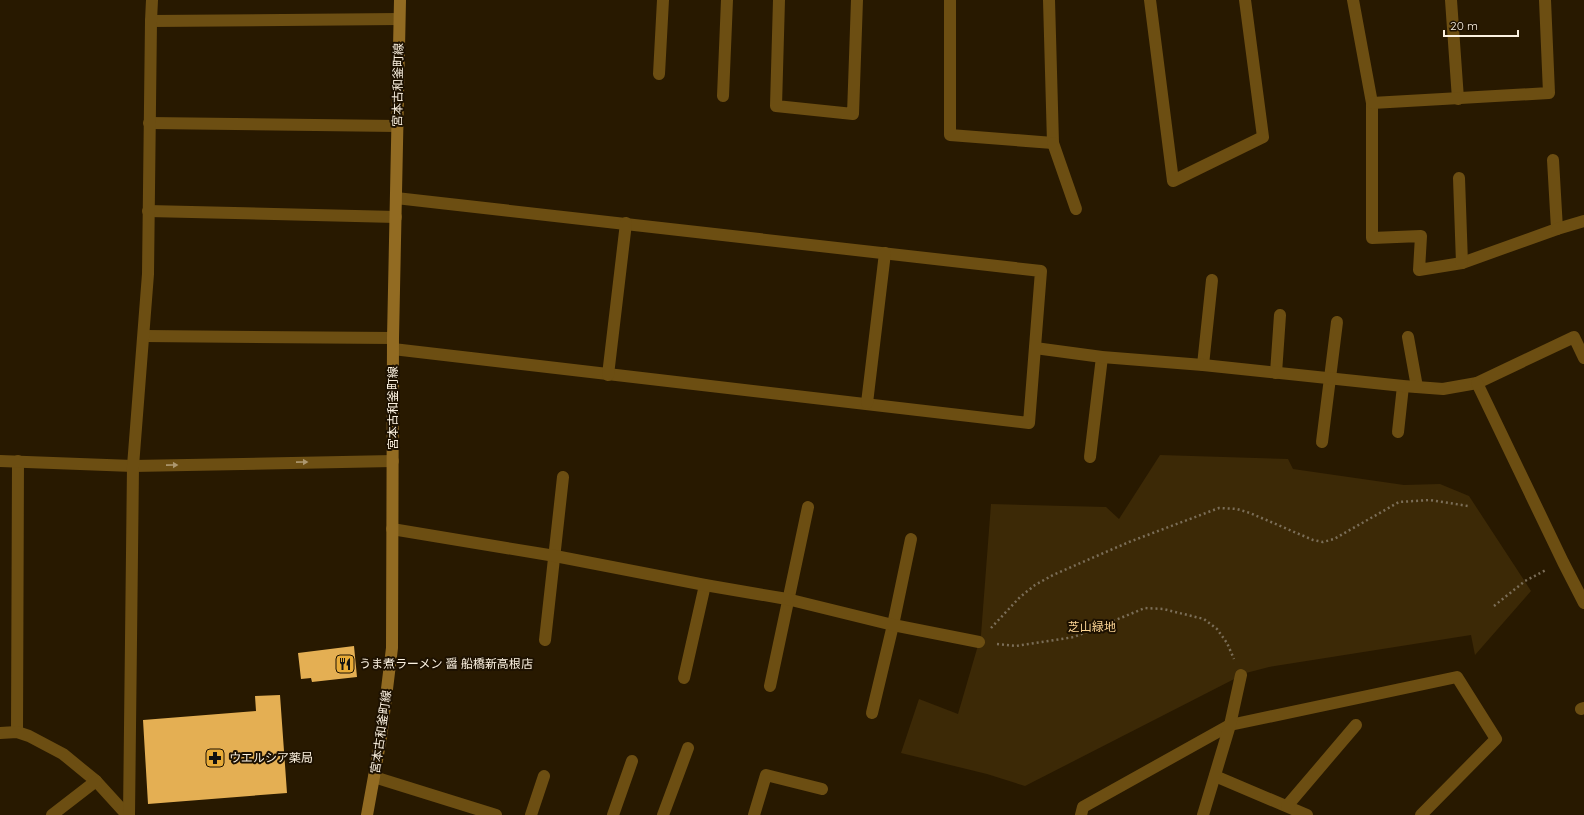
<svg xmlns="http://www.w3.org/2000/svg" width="1584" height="815" font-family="Quicksand,'Noto Sans JP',sans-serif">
<rect width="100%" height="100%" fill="#281900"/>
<path fill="#3c2906" d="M1160 455 1288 459 1293 469 1404 485 1440 484 1469 496 1531 591 1475 655 1471 635 1269 667 1246 673 1025 786 987 774 901 753 919 699 958 714 981 635 991 504 1106 507 1119 519Z"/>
<g fill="#e4af53">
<path d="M354 646 357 677 312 682 311 678 301 679 298 653Z"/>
<path d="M280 695 287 793 148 804 143 720 256 711 255 696Z"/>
</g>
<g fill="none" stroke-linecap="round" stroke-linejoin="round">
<g stroke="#7b6e58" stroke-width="2.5" stroke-dasharray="2 3" stroke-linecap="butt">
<path d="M1494 606 1525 581 1546 570"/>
<path d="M991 628 1020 597 1035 585 1053 575 1129 542 1219 508 1237 509 1250 513 1313 540 1323 542 1334 539 1399 502 1430 500 1468 506"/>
<path d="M997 644 1016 646 1074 637 1145 608 1163 609 1204 619 1217 629 1227 643 1234 659"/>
</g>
<g stroke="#6c4e12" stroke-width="12">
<path d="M779 0 776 106 853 114 857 0"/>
<path d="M950 0V135L1053 143 1049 0"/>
<path d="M1353 0 1372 103V238L1421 236 1419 270 1462 263 1557 229 1553 160"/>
<path d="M1451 0 1458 99"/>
<path d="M659 74 663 0"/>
<path d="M723 96 727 0"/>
<path d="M1372 103 1549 93 1545 0"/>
<path d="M1053 143 1076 209"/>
<path d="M1459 178 1462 263"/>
<path d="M1408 337 1417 387"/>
<path d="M1203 365 1212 280"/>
<path d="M1276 373 1280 315"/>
<path d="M1398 432 1403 386"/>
<path d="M1322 442 1337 322"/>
<path d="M1090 457 1102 357"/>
<path d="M545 640 563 477"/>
<path d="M684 678 705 585"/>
<path d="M770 686 808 507"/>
<path d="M1581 709 1584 708"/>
<path d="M872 713 893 625 911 539"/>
<path d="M17 732 18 461"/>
<path d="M1215 776 1307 815"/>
<path d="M1287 806 1356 725"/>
<path d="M531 815 544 776"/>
<path d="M613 815 632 761"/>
<path d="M663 815 688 748"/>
<path d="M754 815 766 775 822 789"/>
</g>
<g stroke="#6c4e12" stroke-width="12">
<path d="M1150 0 1173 181 1263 137 1245 0"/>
<path d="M151 21 399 19"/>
<path d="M149 123 397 126"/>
<path d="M148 211 396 217"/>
<path d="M1557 229 1584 221"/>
<path d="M144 336 393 338"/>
<path d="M1035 348 1102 357 1203 365 1403 386 1443 389 1477 383 1574 337 1584 358"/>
<path d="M393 349 1029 423 1041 271 396 198"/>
<path d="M608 375 626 223"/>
<path d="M1477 383 1563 562 1584 603"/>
<path d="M867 403 885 253"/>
<path d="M0 461 133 466 393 461"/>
<path d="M392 529 555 556 705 585 787 599 893 625 979 642"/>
<path d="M0 733 17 732 29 736 63 754 96 781 127 815"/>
<path d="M374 777 496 815"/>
<path d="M52 815 96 781"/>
<path d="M129 815 133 466 148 274 151 21 152 0"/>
<path d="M1081 815 1083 807 1230 725 1457 677 1496 739 1421 815"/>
<path d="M1203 815 1230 725 1241 675"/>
</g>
<path stroke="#926b22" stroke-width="12" d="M367 815 381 738 392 648 393 338 400 0"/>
</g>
<defs><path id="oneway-solid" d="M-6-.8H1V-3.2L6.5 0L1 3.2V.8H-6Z"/></defs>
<g fill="#ac976f">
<use href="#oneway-solid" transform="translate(302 462) rotate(-1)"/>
<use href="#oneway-solid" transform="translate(172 465) rotate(-1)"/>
</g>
<defs>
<symbol id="restaurant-square" viewBox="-11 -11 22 22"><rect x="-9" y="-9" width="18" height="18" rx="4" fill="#e8ab37" stroke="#1d1100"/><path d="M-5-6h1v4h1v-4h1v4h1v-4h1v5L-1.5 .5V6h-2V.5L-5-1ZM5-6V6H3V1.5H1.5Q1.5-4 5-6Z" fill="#111"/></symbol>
<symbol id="pharmacy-square" viewBox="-11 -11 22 22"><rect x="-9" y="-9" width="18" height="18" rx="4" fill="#e8ab37" stroke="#1d1100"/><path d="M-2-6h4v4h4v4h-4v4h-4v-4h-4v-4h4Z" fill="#111"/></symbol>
</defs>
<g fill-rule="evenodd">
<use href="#restaurant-square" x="334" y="653" width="22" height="22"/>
<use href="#pharmacy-square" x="204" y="747" width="22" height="22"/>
</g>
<g text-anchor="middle" stroke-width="4" stroke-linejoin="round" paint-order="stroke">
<g font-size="12" fill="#fbf1e0" stroke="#1d1100">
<text transform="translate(398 85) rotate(-89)" y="4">宮本古和釜町線</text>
<text transform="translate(393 408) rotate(-90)" y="4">宮本古和釜町線</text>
<text transform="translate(381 732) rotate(-82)" y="4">宮本古和釜町線</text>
</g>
<g font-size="12" fill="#fcd594" stroke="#1d1100">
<text x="1092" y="631">芝山緑地</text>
</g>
<g font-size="12" fill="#fbf1e0" stroke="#1d1100" text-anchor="start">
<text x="359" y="668">うま煮ラーメン 醤 船橋新高根店</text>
<text x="229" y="762">ウエルシア薬局</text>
</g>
</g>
<path d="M1444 30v6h74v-6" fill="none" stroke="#fbf1e0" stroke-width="2"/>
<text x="1450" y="30" font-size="12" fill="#fbf1e0" stroke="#1d1100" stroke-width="3" paint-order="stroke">20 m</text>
</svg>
